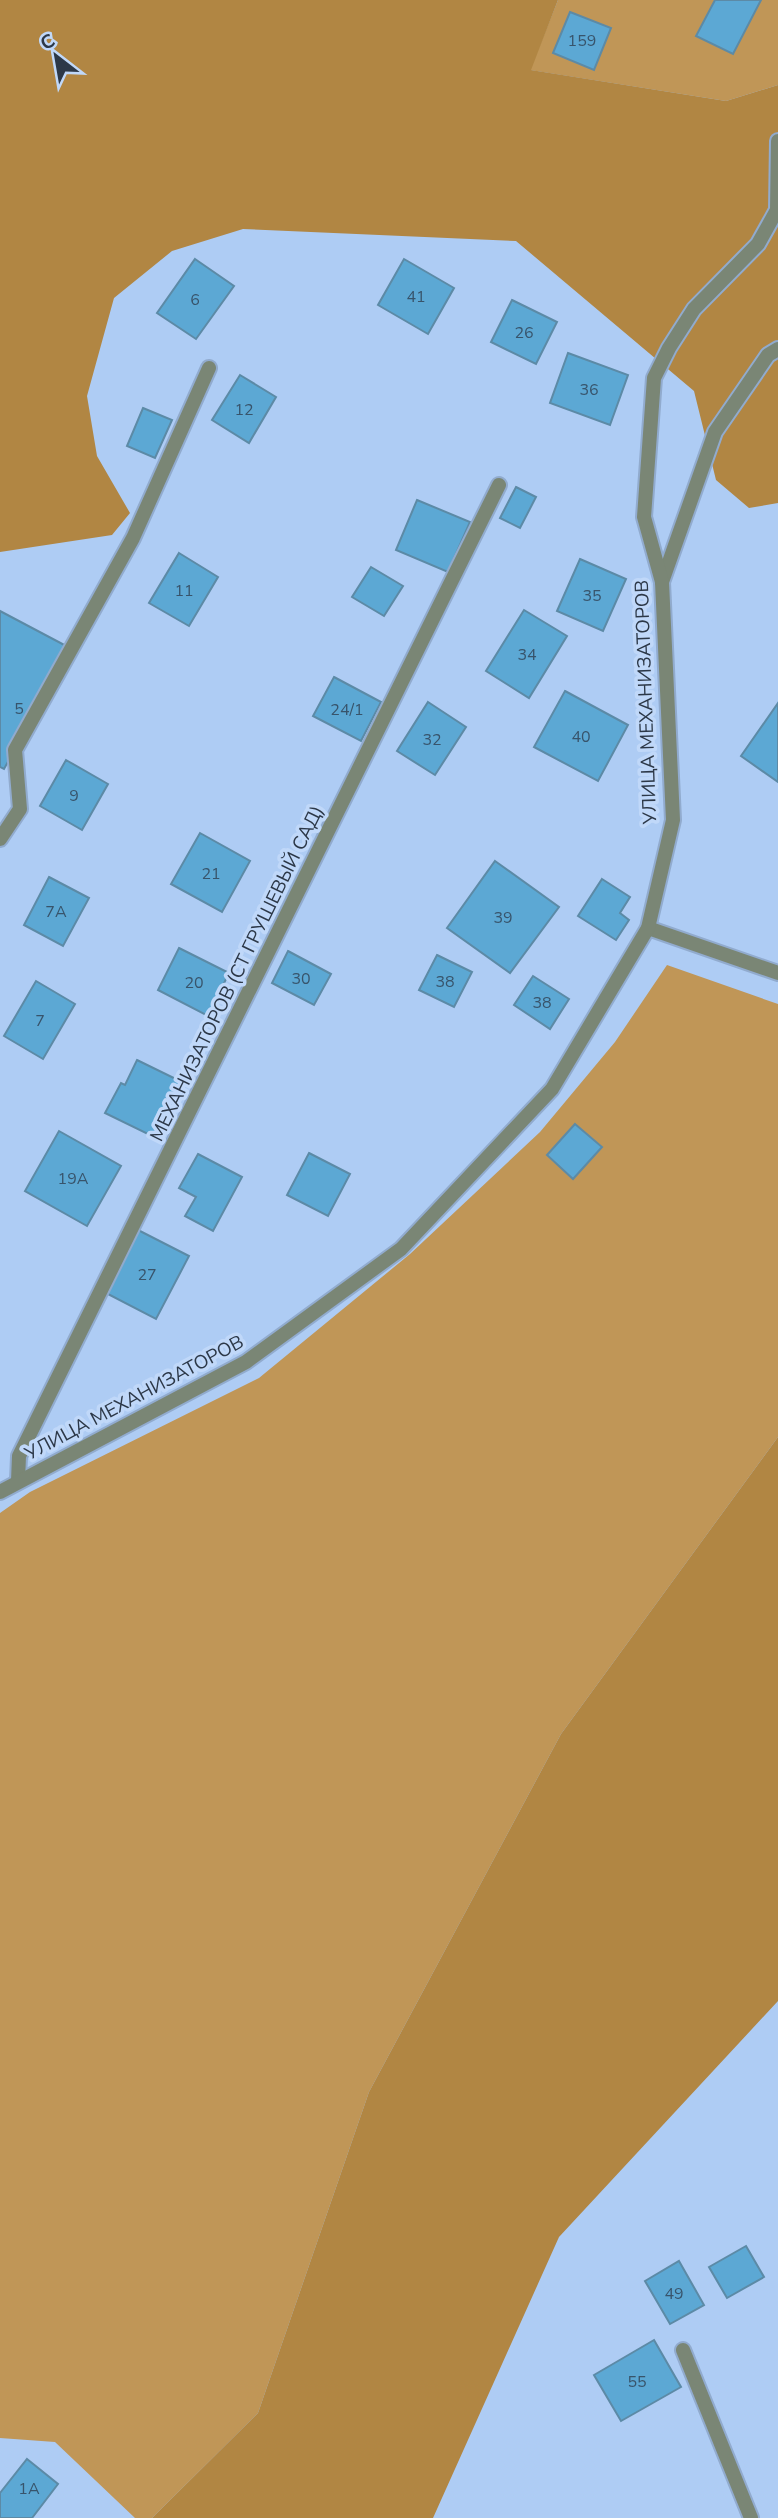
<svg xmlns="http://www.w3.org/2000/svg" width="778" height="2518" font-family="'Nunito Sans',sans-serif">
<rect width="100%" height="100%" fill="#aeccf4"/>
<g fill="#c09657">
<path d="M558 0H778V85L726 101 530 70Z"/>
<path d="M667 965 778 1004V1437L561 1734 369 2092 258 2413 152 2518H135L55 2442 0 2438V1513L30 1492 259 1378 410 1254 540 1132 615 1042Z"/>
</g>
<g fill="#b18643">
<path d="M0 0H558L531 70 726 101 778 85V503L749 508 716 480 694 391 516 241 243 229 172 251 114 298 87 396 97 456 130 513 112 535 0 552Z"/>
<path d="M778 1437V2001L559 2237 433 2518H152L258 2413 369 2092 561 1734Z"/>
</g>
<g fill="#5ca8d4" stroke="#5c8aa6" stroke-width="2">
<path d="M715 0H761L733 54 696 36Z"/>
<path d="M570 12 611 28 594 70 553 53Z"/>
<path d="M195 259 234 286 196 339 157 313Z"/>
<path d="M404 259 454 288 428 334 378 305Z"/>
<path d="M512 300 557 322 536 364 491 342Z"/>
<path d="M568 353 628 375 610 425 550 403Z"/>
<path d="M240 375 276 397 249 443 212 420Z"/>
<path d="M143 408 172 420 155 458 127 446Z"/>
<path d="M516 487 536 497 520 528 500 518Z"/>
<path d="M417 500 470 522 448 572 396 550Z"/>
<path d="M179 553 218 577 189 626 149 603Z"/>
<path d="M580 559 626 579 603 631 557 611Z"/>
<path d="M371 567 403 586 384 616 352 597Z"/>
<path d="M524 610 567 636 529 698 486 671Z"/>
<path d="M0 611 70 648 4 769 0 767Z"/>
<path d="M334 677 381 702 361 741 313 716Z"/>
<path d="M565 691 628 725 598 781 534 747Z"/>
<path d="M428 702 466 727 435 775 397 751Z"/>
<path d="M778 703V782L741 756Z"/>
<path d="M66 760 108 784 82 830 40 806Z"/>
<path d="M200 833 250 861 222 912 171 884Z"/>
<path d="M495 861 559 907 510 973 447 928Z"/>
<path d="M49 877 89 898 63 946 24 925Z"/>
<path d="M602 879 630 897 620 913 629 920 616 940 578 916Z"/>
<path d="M179 948 229 973 208 1016 158 990Z"/>
<path d="M288 951 331 974 314 1005 272 983Z"/>
<path d="M437 955 472 972 454 1007 419 990Z"/>
<path d="M533 976 569 999 550 1029 514 1005Z"/>
<path d="M36 981 75 1004 43 1059 4 1036Z"/>
<path d="M137 1060 182 1082 154 1137 105 1113 121 1083 125 1085Z"/>
<path d="M575 1124 602 1147 573 1179 547 1155Z"/>
<path d="M59 1131 121 1166 87 1226 25 1191Z"/>
<path d="M309 1153 350 1174 328 1216 287 1195Z"/>
<path d="M198 1154 242 1177 213 1231 185 1216 196 1197 179 1188Z"/>
<path d="M138 1230 189 1256 156 1319 106 1293Z"/>
<path d="M746 2246 764 2277 727 2298 709 2267Z"/>
<path d="M679 2261 704 2305 670 2324 645 2281Z"/>
<path d="M654 2340 681 2387 621 2421 594 2375Z"/>
<path d="M27 2459 58 2484 32 2518H0V2493Z"/>
</g>
<g fill="none" stroke-linecap="round" stroke-linejoin="round">
<defs>
<g id="service">
<path d="M0 839 20 809 15 750 133 538 209 368"/>
<path d="M648 928 778 973"/>
<path d="M18 1481 19 1456 499 485"/>
<path d="M683 2350 751 2518"/>
</g>
<g id="minor">
<path d="M662 582 715 432 768 355 778 349"/>
<path d="M0 1492 246 1362 401 1249 552 1089 648 928 673 820 662 582 644 517 654 378 669 348 694 309 758 244 777 210 778 141"/>
</g>
</defs>
<use href="#service" stroke="#91abce" stroke-width="18"/>
<use href="#minor" stroke="#91abce" stroke-width="18"/>
<use href="#service" stroke="#7a8675" stroke-width="14"/>
<use href="#minor" stroke="#7a8675" stroke-width="14"/>
</g>
<g text-anchor="middle" stroke-width="7" stroke-linejoin="round" paint-order="stroke">
<g font-size="16" fill="#38546b">
<text x="582" y="46">159</text>
<text x="416" y="302">41</text>
<text x="195" y="305">6</text>
<text x="524" y="338">26</text>
<text x="589" y="395">36</text>
<text x="244" y="415">12</text>
<text x="184" y="596">11</text>
<text x="592" y="601">35</text>
<text x="527" y="660">34</text>
<text x="19" y="714">5</text>
<text x="347" y="715">24/1</text>
<text x="581" y="742">40</text>
<text x="432" y="745">32</text>
<text x="74" y="801">9</text>
<text x="211" y="879">21</text>
<text x="56" y="917">7А</text>
<text x="503" y="923">39</text>
<text x="301" y="984">30</text>
<text x="445" y="987">38</text>
<text x="194" y="988">20</text>
<text x="542" y="1008">38</text>
<text x="40" y="1026">7</text>
<text x="73" y="1184">19А</text>
<text x="147" y="1280">27</text>
<text x="674" y="2299">49</text>
<text x="637" y="2387">55</text>
<text x="29" y="2494">1А</text>
</g>
<g font-size="19" fill="#2c3848" stroke="#c0d8f9">
<text transform="translate(645 702) rotate(-92)" y="7">УЛИЦА МЕХАНИЗАТОРОВ</text>
<text transform="translate(236 973) rotate(-64)" y="7">МЕХАНИЗАТОРОВ (СТ ГРУШЕВЫЙ САД)</text>
<text transform="translate(134 1397) rotate(-28)" y="7">УЛИЦА МЕХАНИЗАТОРОВ</text>
</g>
</g>
<g transform="translate(56 56) rotate(329)" stroke="#c0d8f9" stroke-width="5" paint-order="stroke">
<path d="M0-5L12 26L0 18L-12 26Z" fill="#2c3848"/>
<text y="-10" font-size="19" font-weight="bold" text-anchor="middle" fill="#2c3848">С</text>
</g>
</svg>
